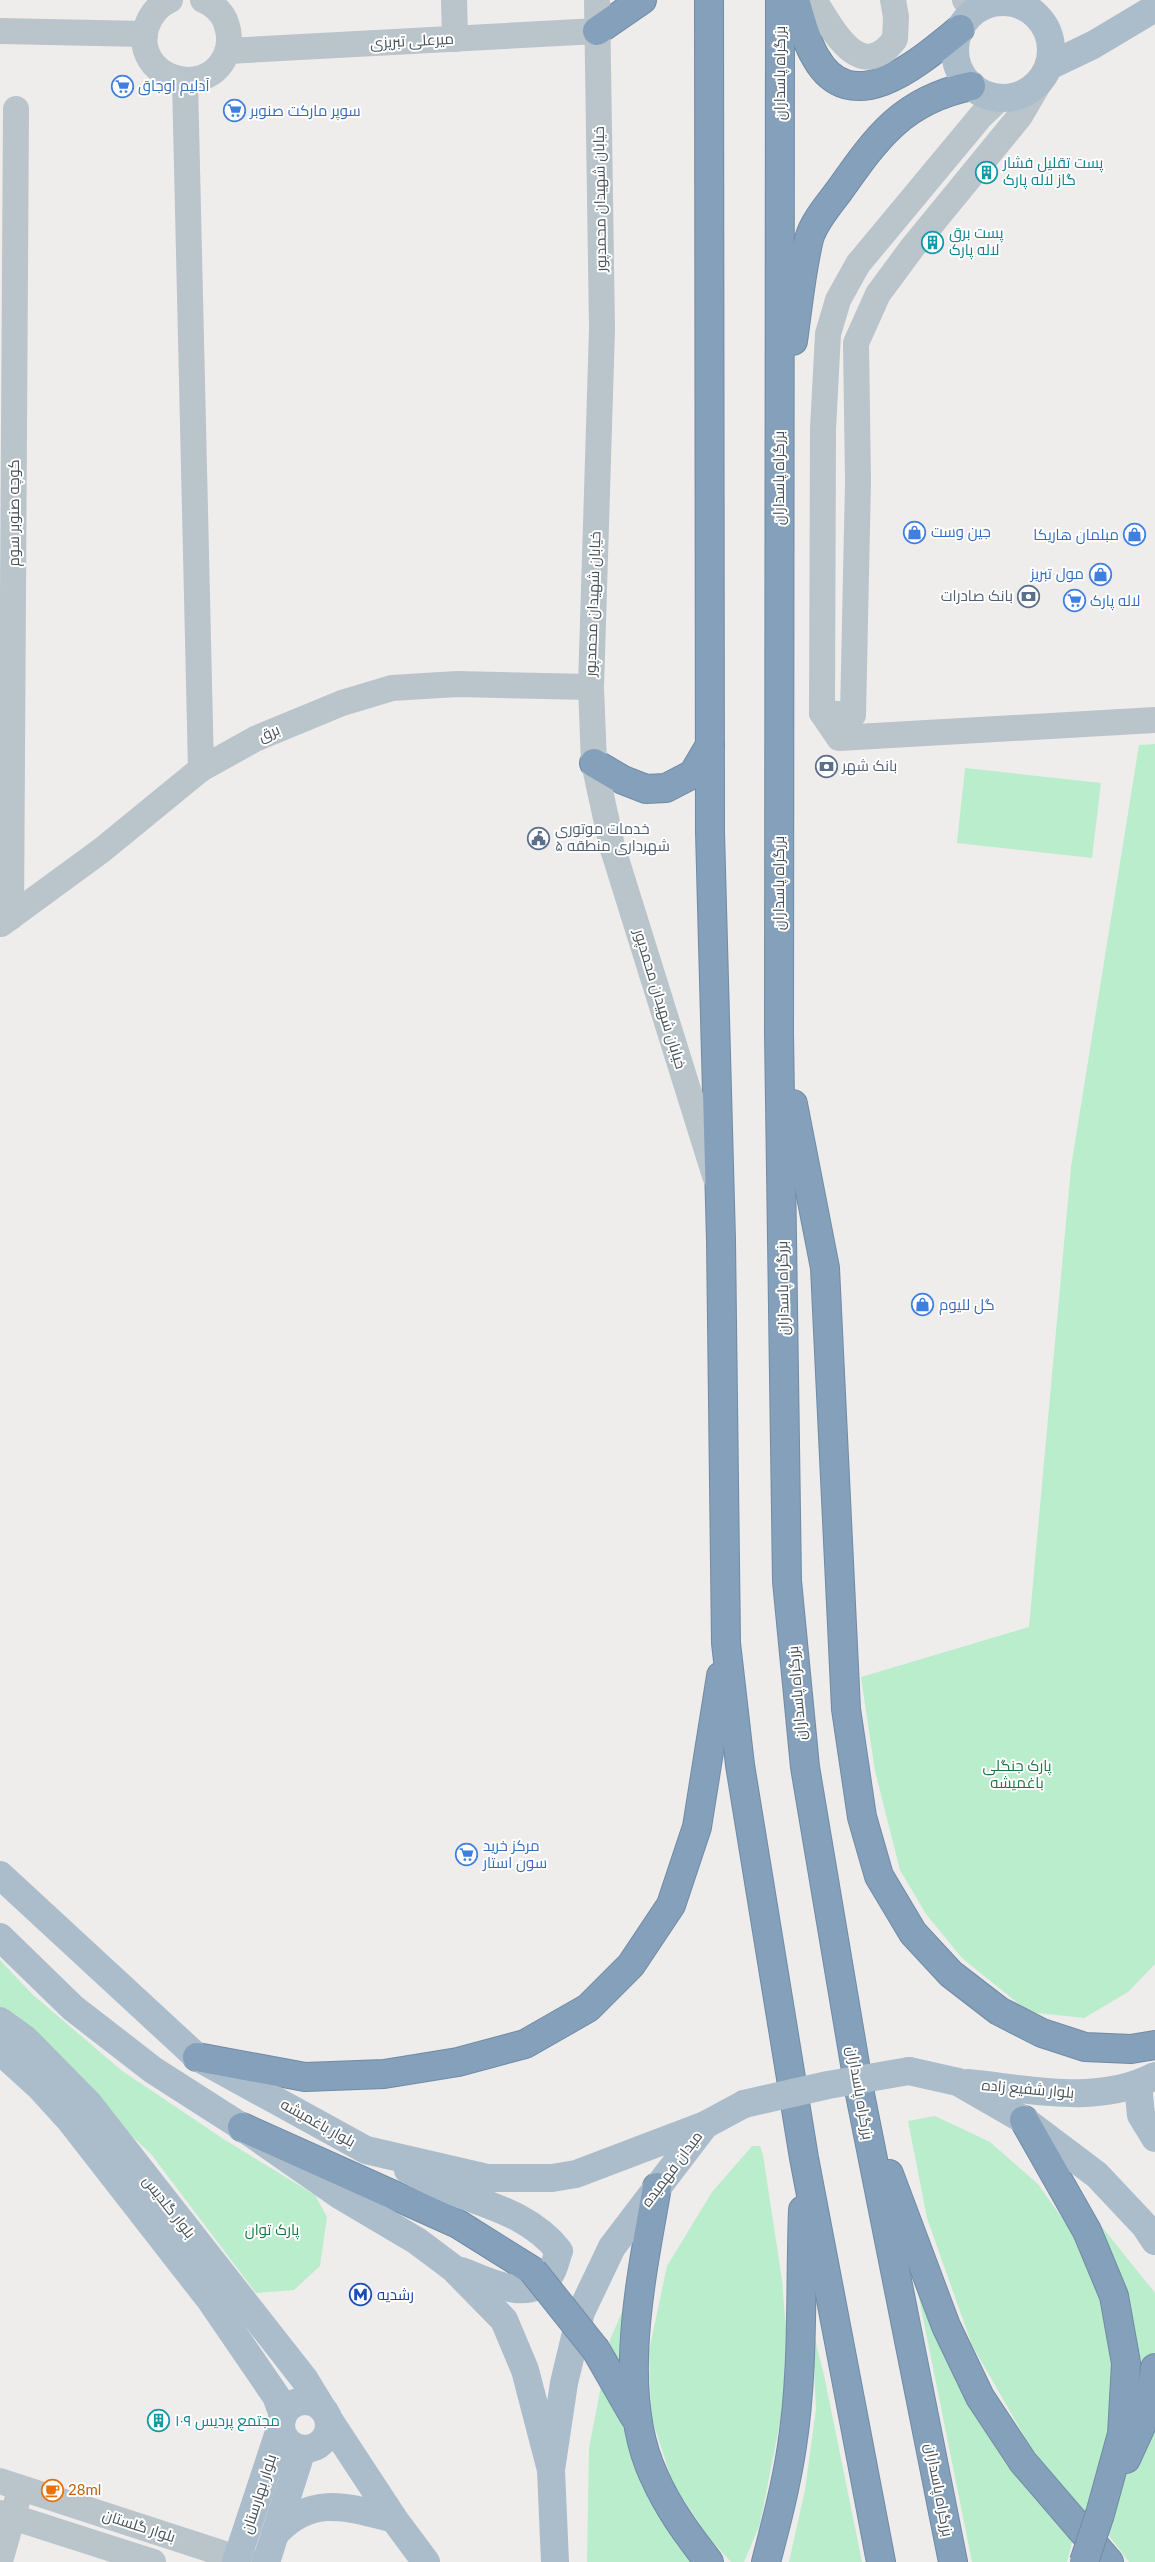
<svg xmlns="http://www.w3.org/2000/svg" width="1155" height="2562" font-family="Lato,Cairo,sans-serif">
<rect width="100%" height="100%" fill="#efecec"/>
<g fill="#b9edcc">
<path d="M1155 744V1964L1128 1992 1084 2018 1029 2012 962 1958 926 1914 900 1870 875 1771 861 1677 1029 1627 1071 1167 1139 745Z"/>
<path d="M965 768 1101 783 1092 858 957 843Z"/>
<path d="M0 1960 32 1994 121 2070 225 2140 315 2195 327 2217 320 2266 294 2290 256 2293 151 2154 0 2012Z"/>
<path d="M935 2116 990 2142 1038 2184 1069 2228 1095 2278 1112 2348 1108 2437 1086 2516 1031 2448 972 2345 927 2218 908 2121Z"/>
<path d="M752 2146H760L763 2155 782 2280 786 2330 783 2407 760 2524 744 2562H731L709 2538 673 2484 651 2416 649 2351 667 2266 712 2192Z"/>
<path d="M1078 2197 1155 2293V2562H1129L1107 2533 1134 2438Z"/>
<path d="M914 2273 938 2330 1005 2460 1074 2535 1067 2562H972Z"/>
<path d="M622 2312 626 2420 648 2499 690 2562H587L589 2448 610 2340Z"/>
<path d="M812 2328 824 2375 862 2562H789L805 2490 816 2409Z"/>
</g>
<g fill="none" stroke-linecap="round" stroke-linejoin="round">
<defs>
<g id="highway">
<path d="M709 0 710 832 721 1240 726 1643 740 1765 804 2158 881 2562"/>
<path d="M780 0 779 1033 787 1581 805 1767 860 2094 953 2562"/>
<path d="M795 0C801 19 805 40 816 58 853 123 923 59 960 29"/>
<path d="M597 31 642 0"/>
<path d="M793 341C798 307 801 272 809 239 813 223 829 204 839 191 877 137 903 100 971 86"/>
<path d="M594 763 623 780 646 789 666 788 693 774 710 745"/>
<path d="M793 1104 825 1268 846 1709 862 1817 879 1876 913 1933 951 1974 999 2011 1042 2033 1085 2047 1131 2049 1155 2045"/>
<path d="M197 2057 305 2077 384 2074 458 2062 525 2044 588 2008 631 1965 671 1905 697 1827 721 1676"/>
<path d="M1024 2120 1087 2231 1114 2296 1126 2363 1122 2434 1100 2514"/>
<path d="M242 2127 458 2224 533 2271"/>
<path d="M889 2174 946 2326 980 2397 1023 2462 1109 2562"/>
<path d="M657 2187C642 2274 615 2393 654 2476 668 2508 688 2535 709 2562"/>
<path d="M596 2350 634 2416"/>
<path d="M1126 2459 1149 2409 1155 2368"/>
<path d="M766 2562C776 2524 786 2486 792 2446 804 2369 800 2288 803 2210"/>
</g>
</defs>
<use href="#highway" stroke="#6f8ba6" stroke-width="30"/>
<g stroke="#bac4cb" stroke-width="26">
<path d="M170 0C158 5 150 16 146 28 133 76 203 101 225 57 230 47 230 34 226 23 223 13 213 4 203 0"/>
<path d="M454 0 455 39"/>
<path d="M597 0 602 329 591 687 594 763 612 846 715 1176"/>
<path d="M814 0C832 28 860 86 895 39L896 17 893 0"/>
<path d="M965 0 985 5"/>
<path d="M1015 3 1016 0"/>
<path d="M0 31 145 34"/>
<path d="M228 51 597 31"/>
<path d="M185 81 201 769"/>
<path d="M1000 98 981 116 858 264 838 300 828 334 823 429 822 713 839 738 1155 720"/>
<path d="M822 713 853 715 858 481 856 343 878 294 912 248 1020 116 1041 80"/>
<path d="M11 917 16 109"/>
<path d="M1 924 102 850 201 769 255 739 342 703 392 688 457 684 591 687"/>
<path d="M0 2481 249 2562"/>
<path d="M0 2513 153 2562"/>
<path d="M0 2561 17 2501"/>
</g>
<g stroke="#abbccb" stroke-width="28">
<circle cx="1003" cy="50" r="48"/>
<path d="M1049 66 1093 45 1155 8"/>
<path d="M0 1875 197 2057 366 2150 487 2178H552L576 2174 705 2125"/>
<path d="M0 1937 73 2008 153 2070 242 2127 341 2196 417 2241 453 2268 504 2320 525 2370 551 2470"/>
<path d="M0 2021 25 2039 88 2103 305 2380 322 2408"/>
<path d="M0 2051 40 2087 69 2119 211 2301 276 2396 283 2415"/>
<path d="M909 2071 958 2082 1024 2120 1097 2175 1145 2226 1155 2241"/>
<path d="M968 2083C1028 2089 1098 2106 1155 2076"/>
<path d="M1138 2085 1141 2115 1155 2138"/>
<path d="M408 2170C420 2176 433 2183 446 2189 487 2205 531 2215 559 2251 556 2258 555 2267 551 2273 531 2306 486 2280 461 2271"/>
<circle cx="305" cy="2425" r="24"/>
<path d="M329 2420 394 2519 426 2562"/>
<path d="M275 2534C311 2494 348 2507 394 2519"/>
<path d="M236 2562 281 2426"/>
<path d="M266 2562 302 2450"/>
<path d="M555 2562 551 2470 564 2383 581 2312 612 2247 705 2125 744 2104"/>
</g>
<use href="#highway" stroke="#84a0ba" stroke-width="28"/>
<defs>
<g id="highway-bridge">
<path d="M533 2271 596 2350"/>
<path d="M1084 2562 1100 2514"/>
</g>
</defs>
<use href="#highway-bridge" stroke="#6f8ba6" stroke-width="30" stroke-linecap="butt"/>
<path stroke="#abbccb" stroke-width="28" d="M744 2104 828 2085 909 2071"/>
<use href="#highway-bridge" stroke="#84a0ba" stroke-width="28"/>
</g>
<defs>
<symbol id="supermarket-ring" viewBox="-11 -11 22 22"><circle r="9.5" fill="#fff" stroke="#3f7fe0" stroke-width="1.5"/><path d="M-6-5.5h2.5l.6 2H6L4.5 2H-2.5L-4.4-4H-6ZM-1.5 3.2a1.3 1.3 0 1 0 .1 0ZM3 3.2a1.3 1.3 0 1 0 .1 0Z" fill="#3f7fe0"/></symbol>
<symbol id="building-ring" viewBox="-11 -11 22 22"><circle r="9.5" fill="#fff" stroke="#0f9aa8" stroke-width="1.5"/><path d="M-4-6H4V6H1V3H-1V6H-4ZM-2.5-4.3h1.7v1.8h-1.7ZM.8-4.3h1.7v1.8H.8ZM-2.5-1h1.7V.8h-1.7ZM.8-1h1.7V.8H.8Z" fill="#0f9aa8"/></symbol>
<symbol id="shop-ring" viewBox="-11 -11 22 22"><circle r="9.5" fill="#fff" stroke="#3f7fe0" stroke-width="1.5"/><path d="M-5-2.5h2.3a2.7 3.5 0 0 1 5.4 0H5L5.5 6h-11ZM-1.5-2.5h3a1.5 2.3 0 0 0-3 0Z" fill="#3f7fe0"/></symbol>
<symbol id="bank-ring" viewBox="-11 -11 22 22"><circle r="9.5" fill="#fff" stroke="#5c6f8a" stroke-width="1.5"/><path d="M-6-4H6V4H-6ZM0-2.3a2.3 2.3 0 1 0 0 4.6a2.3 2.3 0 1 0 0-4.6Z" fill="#5c6f8a"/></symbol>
<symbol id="civic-ring" viewBox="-11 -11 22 22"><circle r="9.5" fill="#fff" stroke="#5c6f8a" stroke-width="1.5"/><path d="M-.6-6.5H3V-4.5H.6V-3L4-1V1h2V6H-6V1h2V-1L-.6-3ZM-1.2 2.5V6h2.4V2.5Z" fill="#5c6f8a"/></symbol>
<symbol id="metro-ring" viewBox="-11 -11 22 22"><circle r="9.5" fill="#fff" stroke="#1a4fb4" stroke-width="1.5"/><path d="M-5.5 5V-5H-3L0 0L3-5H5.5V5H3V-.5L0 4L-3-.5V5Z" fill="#1a4fb4"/></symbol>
<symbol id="cafe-ring" viewBox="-11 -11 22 22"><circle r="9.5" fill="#fff" stroke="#e8710a" stroke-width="1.5"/><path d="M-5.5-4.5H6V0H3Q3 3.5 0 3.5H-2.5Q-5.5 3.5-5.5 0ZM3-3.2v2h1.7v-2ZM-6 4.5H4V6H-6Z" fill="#e8710a"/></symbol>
</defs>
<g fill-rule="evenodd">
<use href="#supermarket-ring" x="110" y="74" width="25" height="25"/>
<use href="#supermarket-ring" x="222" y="98" width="25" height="25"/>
<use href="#building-ring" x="974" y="160" width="25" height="25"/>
<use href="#building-ring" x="920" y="230" width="25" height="25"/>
<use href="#shop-ring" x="902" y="520" width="25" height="25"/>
<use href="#shop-ring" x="1122" y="522" width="25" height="25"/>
<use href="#shop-ring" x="1088" y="562" width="25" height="25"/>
<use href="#bank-ring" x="1016" y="584" width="25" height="25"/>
<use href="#supermarket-ring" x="1062" y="588" width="25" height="25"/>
<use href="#bank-ring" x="814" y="754" width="25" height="25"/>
<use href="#civic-ring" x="526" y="826" width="25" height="25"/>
<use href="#shop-ring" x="910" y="1292" width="25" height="25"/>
<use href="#supermarket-ring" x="454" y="1842" width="25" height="25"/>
<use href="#metro-ring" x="348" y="2282" width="25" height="25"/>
<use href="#building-ring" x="146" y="2408" width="25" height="25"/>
<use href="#cafe-ring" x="40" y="2478" width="25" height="25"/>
</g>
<g text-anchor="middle" stroke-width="4" stroke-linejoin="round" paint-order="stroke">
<g font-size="15" fill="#455058" stroke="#fff">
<text transform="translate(412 41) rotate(-3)" y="5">میرعلی تبریزی</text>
<text transform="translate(780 73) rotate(-90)" y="5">بزرگراه پاسداران</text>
<text transform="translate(600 199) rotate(-91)" y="5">خیابان شهیدان محمدپور</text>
<text transform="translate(779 478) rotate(-90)" y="5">بزرگراه پاسداران</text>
<text transform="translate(14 513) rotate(-90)" y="5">کوچه صنوبر سوم</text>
<text transform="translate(593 604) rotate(-88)" y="5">خیابان شهیدان محمدپور</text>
<text transform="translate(269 733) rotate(-23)" y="5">برق</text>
<text transform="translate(779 883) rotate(-90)" y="5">بزرگراه پاسداران</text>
<text transform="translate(660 999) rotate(73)" y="5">خیابان شهیدان محمدپور</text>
<text transform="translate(783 1288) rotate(-91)" y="5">بزرگراه پاسداران</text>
<text transform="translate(797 1693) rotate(-95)" y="5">بزرگراه پاسداران</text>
<text transform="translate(1028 2089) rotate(5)" y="5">بلوار شفیع زاده</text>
<text transform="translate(860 2093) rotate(80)" y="5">بزرگراه پاسداران</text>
<text transform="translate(318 2123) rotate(29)" y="5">بلوار باغمیشه</text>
<text transform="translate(672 2169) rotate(-53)" y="5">میدان فهمیده</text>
<text transform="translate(169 2207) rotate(52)" y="5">بلوار گلدیس</text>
<text transform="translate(939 2490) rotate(79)" y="5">بزرگراه پاسداران</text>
<text transform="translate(259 2494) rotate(-72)" y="5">بلوار بهارستان</text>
<text transform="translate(139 2526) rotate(18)" y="5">بلوار گلستان</text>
</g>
<g font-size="15" fill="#366cbe" stroke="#fff" text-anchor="start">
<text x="138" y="91">آدلیم اوجاق</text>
<text x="250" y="116">سوپر مارکت صنوبر</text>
<text x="931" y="537">جین وست</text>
<text x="1119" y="540" text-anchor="end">مبلمان هاریکا</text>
<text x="1084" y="579" text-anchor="end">مول تبریز</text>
<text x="1090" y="606">لاله پارک</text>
<text x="939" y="1310">گل للیوم</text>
<text x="483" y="1851">مرکز خرید<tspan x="483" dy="17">سون استار</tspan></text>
</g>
<g font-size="15" fill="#0d838f" stroke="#fff" text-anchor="start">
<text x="1003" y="168">پست تقلیل فشار<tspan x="1003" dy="17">گاز لاله پارک</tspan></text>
<text x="949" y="238">پست برق<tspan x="949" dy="17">لاله پارک</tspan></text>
<text x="175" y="2426">مجتمع پردیس ۱۰۹</text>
</g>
<g font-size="15" fill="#4e5e75" stroke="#fff" text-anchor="start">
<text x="1013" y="601" text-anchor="end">بانک صادرات</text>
<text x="842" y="771">بانک شهر</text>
<text x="555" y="834">خدمات موتوری<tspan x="555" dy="17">شهرداری منطقه ۵</tspan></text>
</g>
<g font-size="15" fill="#187744" stroke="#fff">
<text x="1017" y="1771">پارک جنگلی<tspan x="1017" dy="17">باغمیشه</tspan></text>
<text x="272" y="2235">پارک توان</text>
</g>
<g font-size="15" fill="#164399" stroke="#fff" text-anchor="start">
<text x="377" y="2300">رشدیه</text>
</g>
<g font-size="15" fill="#c56008" stroke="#fff" text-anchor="start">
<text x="68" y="2495">28ml</text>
</g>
</g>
</svg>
